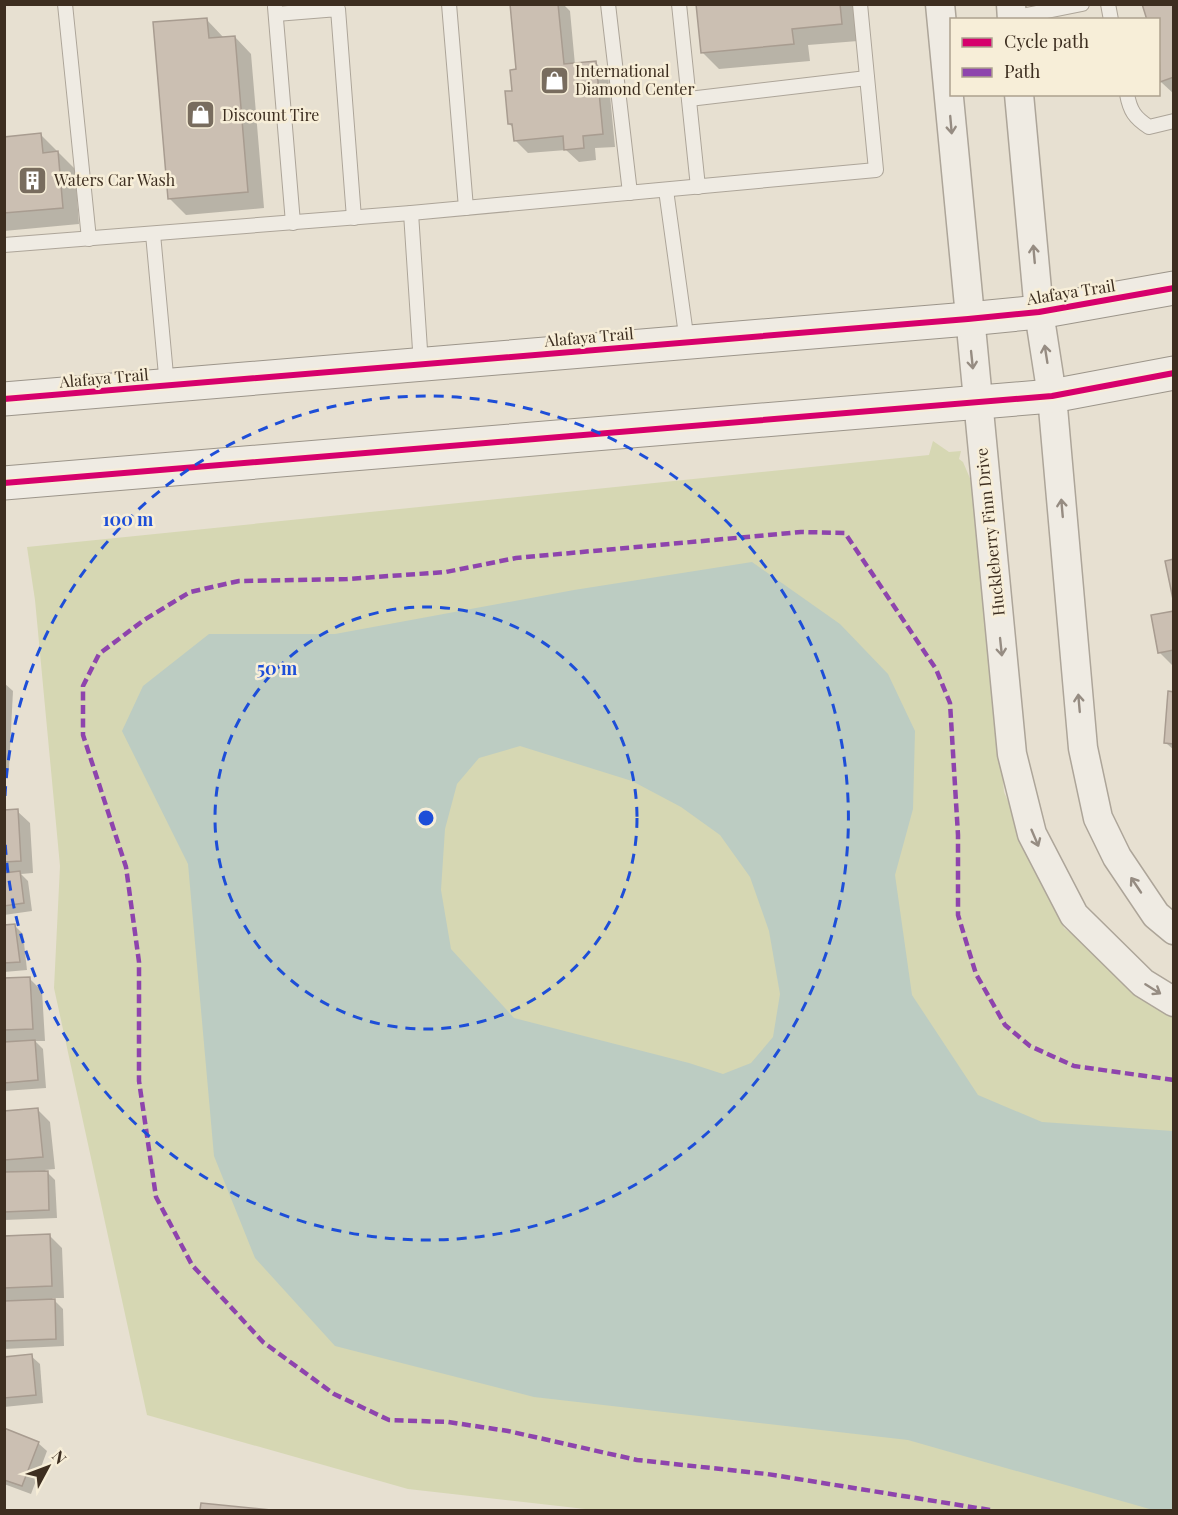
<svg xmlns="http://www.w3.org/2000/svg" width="1178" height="1515" font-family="'Playfair Display',serif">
<rect width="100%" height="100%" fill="#e7e0d1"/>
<path fill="#d6d7b3" d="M933 441 949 452 961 451 959 459 963 462 978 497 1004 792 1064 928 1173 1010V1510H594L408 1489 147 1415 54 988 60 866 35 600 27 547 929 455Z"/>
<path fill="#bcccc2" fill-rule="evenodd" d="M752 562 840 624 888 674 915 731 913 809 895 875 912 995 978 1095 1042 1122 1173 1131V1510H1153L908 1440 534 1397 335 1346 255 1258 214 1156 188 864 122 731 143 686 209 634H335L574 590ZM520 746 632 781 681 807 720 835 750 877 769 931 780 994 773 1037 751 1063 723 1074 689 1063 514 1018 451 949 441 890 445 829 457 784 479 758Z"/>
<g fill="#0003">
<path d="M512 4H563L570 11 575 65 595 62 608 75 615 147 595 148 596 160 579 162 566 150 528 153 515 140 514 128 509 124 518 70Z"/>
<path d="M698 4H855L858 41 808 45 810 61 719 69 702 52Z"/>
<path d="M1174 4V94L1161 82 1158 75V20Z"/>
<path d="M207 20 224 38 235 37 251 54 264 208 186 215 169 198Z"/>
<path d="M41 135 75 169 79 224 4 231V138Z"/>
<path d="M1174 612V664L1172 665 1159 652Z"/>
<path d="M4 683 13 691 9 768H4Z"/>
<path d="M1174 693V750L1166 743Z"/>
<path d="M17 811 30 823 33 873 21 874 28 881 32 911 4 915V812Z"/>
<path d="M14 925 23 934 27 970 4 972V926Z"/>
<path d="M29 978 42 991 45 1041H35L43 1049 46 1088 4 1091V980Z"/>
<path d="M37 1109 50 1122 55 1169 45 1170 55 1180 57 1218 4 1220V1112Z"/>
<path d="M49 1235 62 1248 64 1298H52L63 1309 64 1346 4 1349V1237Z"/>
<path d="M31 1356 40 1364 43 1403 4 1407V1358Z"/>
<path d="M4 1430 38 1443 47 1451 31 1494 4 1484Z"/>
<path d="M202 1505 264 1510H202Z"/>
</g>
<g fill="#cbbfb2" stroke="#a89c90" stroke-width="1.5">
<path d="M510 4H558L564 64 596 61 603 134 583 136 584 148 564 150 563 136 514 141 512 124H508L505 91H512L510 70 516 69Z"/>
<path d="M696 4H840L842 24 792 29 794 44 701 53Z"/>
<path d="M1142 4H1174V77L1160 82 1158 20H1147Z"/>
<path d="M207 18 209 38 235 36 248 192 168 199 153 22Z"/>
<path d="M41 133 43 153 58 151 63 208 4 213V137Z"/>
<path d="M1174 559V604L1165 561Z"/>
<path d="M1174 611V650L1158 653 1151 615Z"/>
<path d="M1168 691 1174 692V744L1164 743Z"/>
<path d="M18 809 21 861 4 862V810Z"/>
<path d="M20 871 24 903 4 906V873Z"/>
<path d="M15 924 20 962 4 963V925Z"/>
<path d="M30 977 33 1029 4 1030V978Z"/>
<path d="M35 1040 38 1080 4 1083V1042Z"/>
<path d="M38 1108 43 1157 4 1160V1111Z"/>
<path d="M48 1171 49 1210 4 1212V1172Z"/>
<path d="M50 1234 52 1286 4 1288V1236Z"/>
<path d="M55 1299 56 1339 4 1341V1301Z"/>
<path d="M32 1354 36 1395 4 1398V1357Z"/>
<path d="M4 1428 39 1442 22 1486 4 1480Z"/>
<path d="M201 1503 271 1510H200Z"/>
</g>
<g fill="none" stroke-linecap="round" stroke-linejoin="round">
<defs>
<g id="lane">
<path d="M65 4 89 239"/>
<path d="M449 4 466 208"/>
<path d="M608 4 630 193"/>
<path d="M679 4 698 187"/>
<path d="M1108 4 1111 20"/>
<path d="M275 7 293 223"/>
<path d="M276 14 338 9 354 218"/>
<path d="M1012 18 1082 4"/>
<path d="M1127 94C1130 111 1135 118 1149 127L1174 121"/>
<path d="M689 99 867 78"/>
<path d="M666 190 687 342"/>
<path d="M411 213 421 365"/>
<path d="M153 234 167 386"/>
<path d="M4 245 411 213 876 170 860 4"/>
</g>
<g id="street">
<path d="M940 4 1012 754 1032 834 1074 915 1143 983 1174 1002"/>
<path d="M1011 4 1012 20"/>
<path d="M1019 94 1039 312 1052 396 1083 748 1098 818 1117 857 1156 915 1174 930"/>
</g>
<g id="secondary">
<path d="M4 399 968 319 1039 312 1174 288"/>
<path d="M4 483 1052 396 1174 373"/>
</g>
</defs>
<use href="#lane" stroke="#ada599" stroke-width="16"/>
<use href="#street" stroke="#ada599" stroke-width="31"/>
<use href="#secondary" stroke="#9c958a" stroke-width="35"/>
<use href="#lane" stroke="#efebe3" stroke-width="14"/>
<use href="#street" stroke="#efebe3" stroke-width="28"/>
<use href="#secondary" stroke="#efebe3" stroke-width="33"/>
<path stroke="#8e44ad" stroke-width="4.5" stroke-dasharray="9 4.5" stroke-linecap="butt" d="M990 1510 767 1474 637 1460 508 1431 448 1422 389 1420 334 1394 263 1342 192 1265 156 1197 139 1081V962L126 867 83 735V686L99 654 144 620 190 592 239 581 347 579 446 572 516 558 801 532 845 533 936 669 950 703 958 835V915L976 974 1005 1025 1030 1046 1074 1066 1174 1080"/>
<defs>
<g id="cycleway">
<path d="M4 399 968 319 1039 312 1174 288"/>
<path d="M4 483 1052 396 1174 373"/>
</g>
</defs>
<use href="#cycleway" stroke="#f7eed8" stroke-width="10"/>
<use href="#cycleway" stroke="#d6006c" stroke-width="6"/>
</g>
<defs><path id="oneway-shaft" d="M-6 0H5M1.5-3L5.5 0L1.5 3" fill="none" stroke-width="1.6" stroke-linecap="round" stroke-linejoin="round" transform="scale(1.5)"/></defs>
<g stroke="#968c82">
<use href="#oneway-shaft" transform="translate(951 125) rotate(85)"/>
<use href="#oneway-shaft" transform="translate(1034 254) rotate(-95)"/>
<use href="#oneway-shaft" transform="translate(1046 354) rotate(-99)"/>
<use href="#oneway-shaft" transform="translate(972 360) rotate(84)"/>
<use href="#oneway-shaft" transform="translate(1062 508) rotate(-95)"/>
<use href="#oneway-shaft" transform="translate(1001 647) rotate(84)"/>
<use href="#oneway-shaft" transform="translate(1079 703) rotate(-95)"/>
<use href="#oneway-shaft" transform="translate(1035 838) rotate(67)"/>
<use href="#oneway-shaft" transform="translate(1136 885) rotate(-124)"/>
<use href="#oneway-shaft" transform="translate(1153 989) rotate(32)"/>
</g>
<g fill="none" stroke="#1d4ed8" stroke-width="3" stroke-dasharray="10 8">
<circle cx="426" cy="818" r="211"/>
<path d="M5 796A422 422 0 1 1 5 840"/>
</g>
<defs>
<symbol id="shop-square" viewBox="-11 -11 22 22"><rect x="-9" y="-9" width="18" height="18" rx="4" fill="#786c5e" stroke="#f7eed8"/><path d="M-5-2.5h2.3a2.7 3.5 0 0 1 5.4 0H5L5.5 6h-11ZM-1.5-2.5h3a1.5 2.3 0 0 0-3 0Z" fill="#fff"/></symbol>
<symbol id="building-square" viewBox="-11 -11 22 22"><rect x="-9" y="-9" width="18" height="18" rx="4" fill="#786c5e" stroke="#f7eed8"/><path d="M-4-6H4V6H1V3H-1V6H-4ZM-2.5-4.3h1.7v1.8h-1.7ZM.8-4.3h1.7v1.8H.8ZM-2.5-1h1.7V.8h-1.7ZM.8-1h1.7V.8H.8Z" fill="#fff"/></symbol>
</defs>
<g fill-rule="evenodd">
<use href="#shop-square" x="538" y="64" width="33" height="33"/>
<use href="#shop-square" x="184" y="98" width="33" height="33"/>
<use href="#building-square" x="16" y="164" width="33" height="33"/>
</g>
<g text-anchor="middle" stroke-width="5" stroke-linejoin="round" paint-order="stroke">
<g font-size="16" fill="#3d2e20" stroke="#f7eed8" text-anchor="start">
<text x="575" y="77">International<tspan x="575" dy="18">Diamond Center</tspan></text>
<text x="222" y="121">Discount Tire</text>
<text x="54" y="186">Waters Car Wash</text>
</g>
<g font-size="16" fill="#3d2e20" stroke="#f7eed8">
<text transform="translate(1071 292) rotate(-9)" y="6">Alafaya Trail</text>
<text transform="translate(589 337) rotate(-5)" y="6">Alafaya Trail</text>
<text transform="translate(104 378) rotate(-5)" y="6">Alafaya Trail</text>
<text transform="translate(990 532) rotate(-96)" y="6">Huckleberry Finn Drive</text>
</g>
</g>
<circle cx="426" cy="818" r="9" fill="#1d4ed8" stroke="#f7eed8" stroke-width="3"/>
<g font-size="18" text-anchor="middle" font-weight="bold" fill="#1d4ed8" stroke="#f7eed8" stroke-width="5" stroke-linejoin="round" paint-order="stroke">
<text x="128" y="526">100 m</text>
<text x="277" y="675">50 m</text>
</g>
<rect width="1178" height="1515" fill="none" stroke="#3d2e20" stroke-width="12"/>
<rect x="950" y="18" width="210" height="78" fill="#f7eed8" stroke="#ada18e" stroke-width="1.5"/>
<rect x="962" y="38" width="30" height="9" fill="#d6006c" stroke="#ada18e" stroke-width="1.5"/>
<text x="1004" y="48" font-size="18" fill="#3d2e20">Cycle path</text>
<rect x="962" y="68" width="30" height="9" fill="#8e44ad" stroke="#ada18e" stroke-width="1.5"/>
<text x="1004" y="78" font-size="18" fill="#3d2e20">Path</text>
<g transform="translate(48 1467) rotate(49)" stroke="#f7eed8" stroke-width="4.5" paint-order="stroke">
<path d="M0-4.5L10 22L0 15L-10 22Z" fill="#3d2e20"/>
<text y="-9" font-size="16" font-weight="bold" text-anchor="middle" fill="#3d2e20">N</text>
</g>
</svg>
